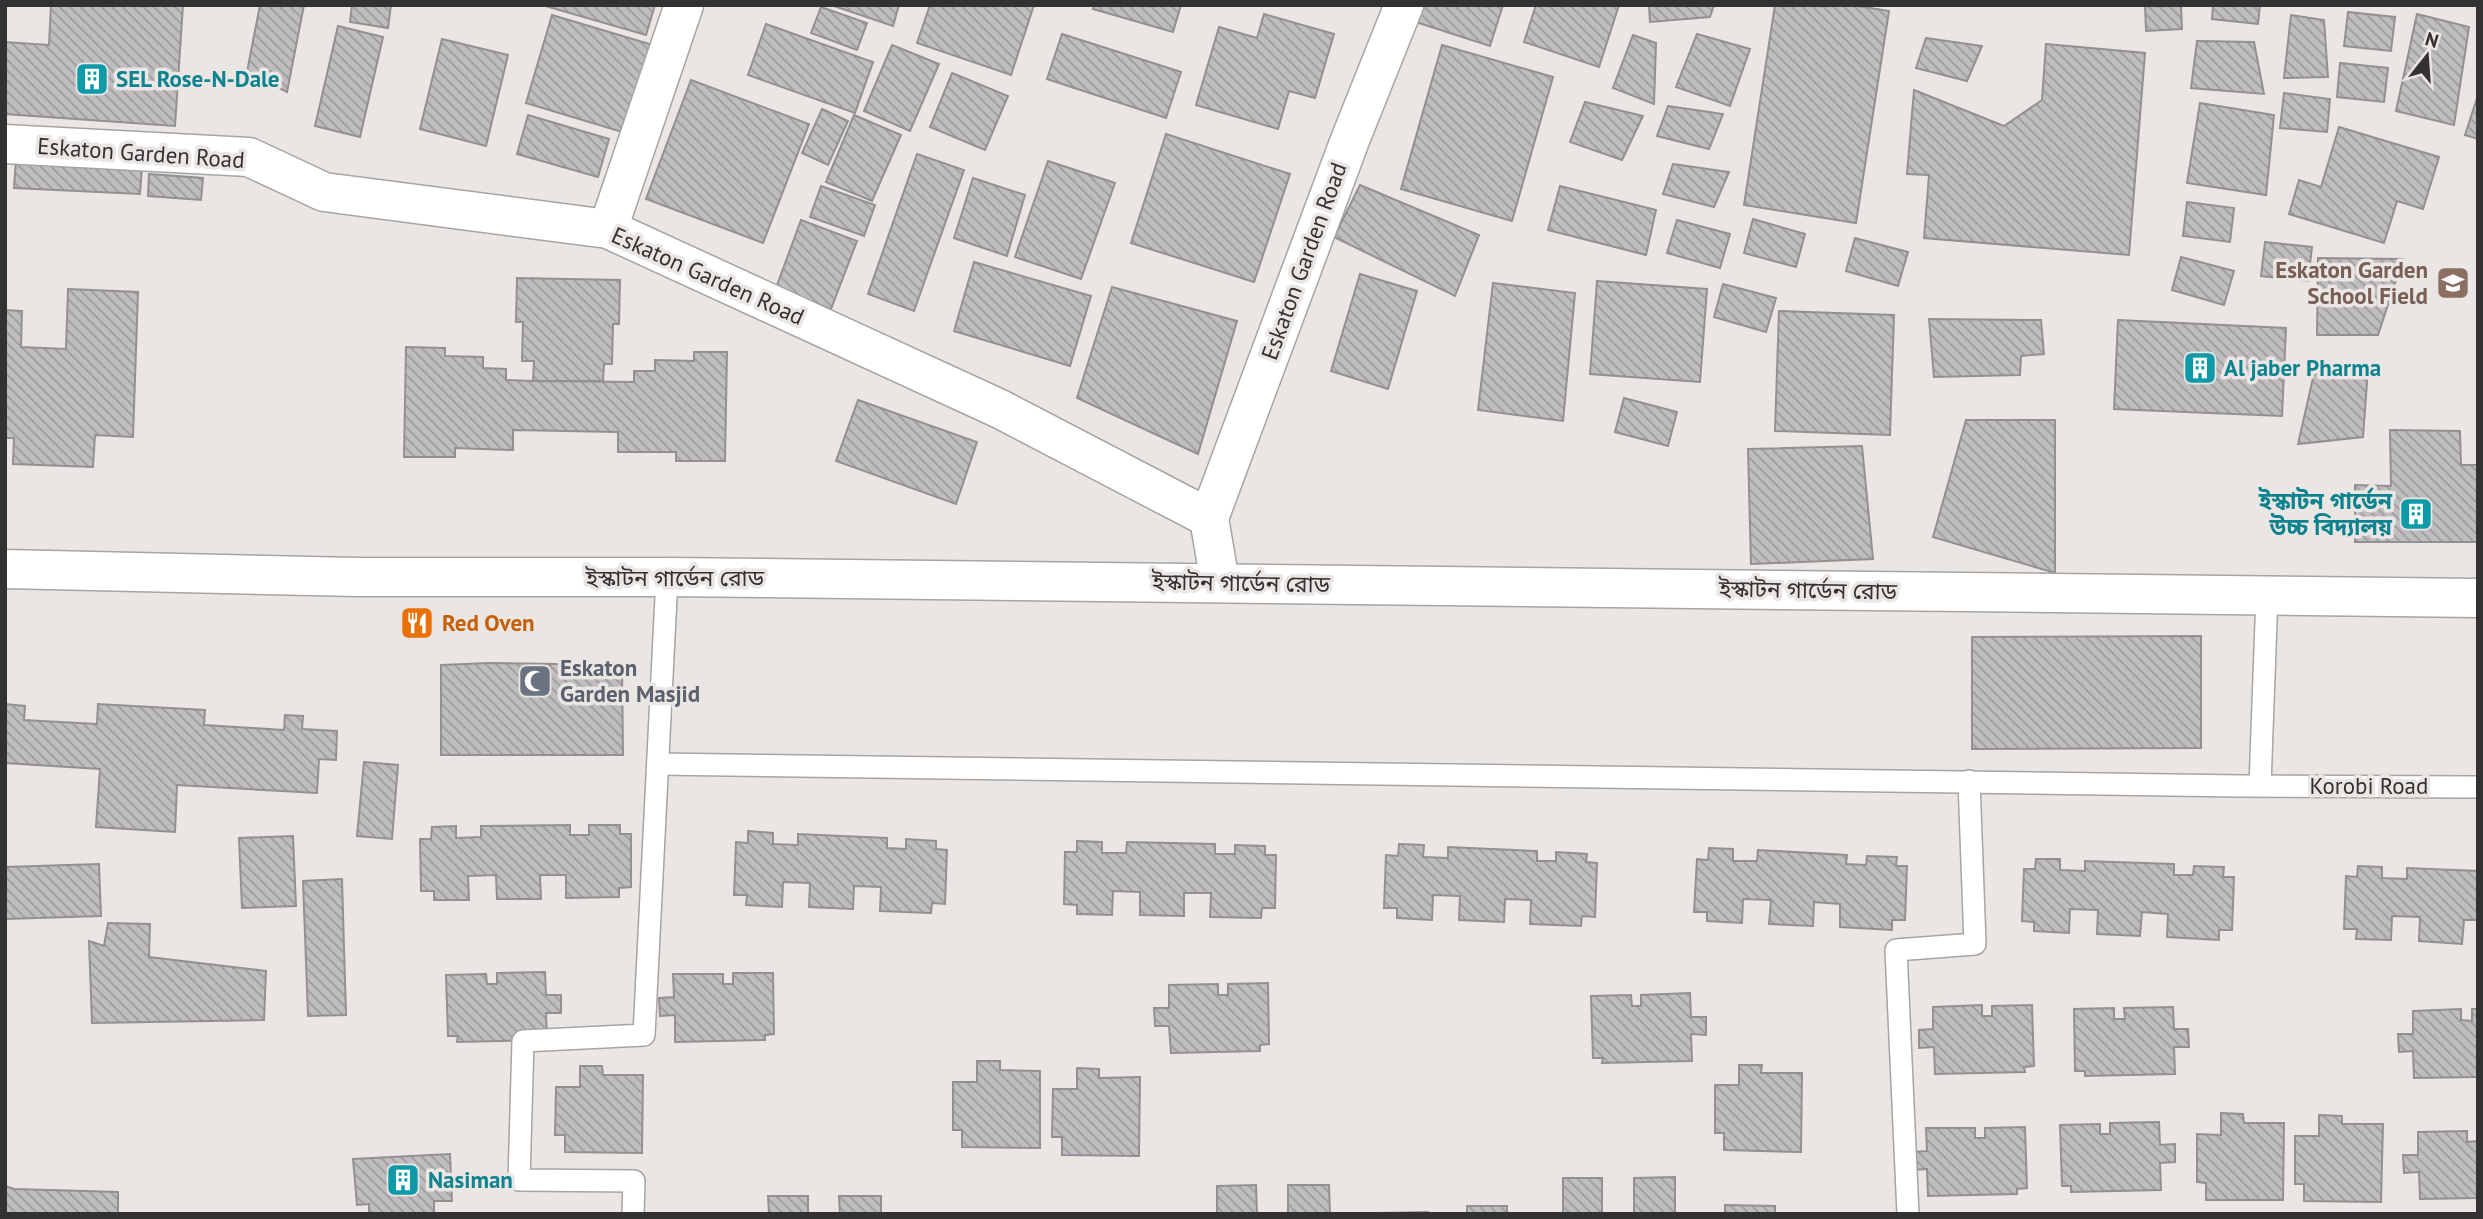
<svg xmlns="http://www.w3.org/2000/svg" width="2483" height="1219" font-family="'PT Sans','Noto Sans Bengali',sans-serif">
<defs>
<pattern id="building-back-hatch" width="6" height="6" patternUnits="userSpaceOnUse" patternTransform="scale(1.75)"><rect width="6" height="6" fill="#c0bdc0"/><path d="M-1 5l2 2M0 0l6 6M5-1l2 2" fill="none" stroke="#9d9a9d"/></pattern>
</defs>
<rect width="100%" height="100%" fill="#eae6e4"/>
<g fill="url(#building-back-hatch)" stroke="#939092" stroke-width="2">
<path d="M51 5H183L175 126 5 114V42L49 45Z"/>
<path d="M260 5H304L287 92 247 72Z"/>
<path d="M352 5H391L388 28 350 22Z"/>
<path d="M542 5H655L646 35Z"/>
<path d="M831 5H899L893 26Z"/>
<path d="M930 5H1034L1011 75 917 43Z"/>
<path d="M1094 5H1181L1173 32 1093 9Z"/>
<path d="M1422 5H1503L1490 46 1416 22Z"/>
<path d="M1536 5H1619L1599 67 1524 42Z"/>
<path d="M1649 5H1714L1710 17 1650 22Z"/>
<path d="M1775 5H1852L1889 11 1856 223 1744 205Z"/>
<path d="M2145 5H2181L2182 29 2146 31Z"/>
<path d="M2213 5H2260L2258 24 2212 19Z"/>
<path d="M821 7 867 23 857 50 811 33Z"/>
<path d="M2348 12 2395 17 2391 51 2344 46Z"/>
<path d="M1264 14 1334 34 1315 98 1289 91 1278 129 1196 105 1219 27 1257 38Z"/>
<path d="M2417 14 2469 27 2454 125 2396 111Z"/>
<path d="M552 15 656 46 629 134 526 103Z"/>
<path d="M2291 15 2324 20 2328 77 2284 78Z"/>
<path d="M766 24 873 62 855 113 748 75Z"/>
<path d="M338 26 383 37 360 137 315 126Z"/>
<path d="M1062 34 1181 72 1166 118 1047 79Z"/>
<path d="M1697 34 1750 49 1730 106 1676 87Z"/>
<path d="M1633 35 1656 43 1654 104 1613 88Z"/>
<path d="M1926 38 1982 46 1967 81 1916 68Z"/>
<path d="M442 39 508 55 486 146 420 129Z"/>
<path d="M2197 41 2254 42 2264 94 2191 88Z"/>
<path d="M2046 44 2145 53 2129 255 1924 238 1929 175 1907 174 1914 90 2004 126 2042 100Z"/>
<path d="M892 45 939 64 910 131 864 111Z"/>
<path d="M1442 45 1553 77 1512 221 1401 189Z"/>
<path d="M2340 63 2388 68 2384 102 2337 97Z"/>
<path d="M952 73 1008 96 985 150 930 127Z"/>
<path d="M691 80 809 124 763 243 646 199Z"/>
<path d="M2284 93 2330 99 2327 132 2280 128Z"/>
<path d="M2478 95V139L2465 135Z"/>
<path d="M1585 102 1643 116 1622 160 1570 142Z"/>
<path d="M2200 103 2274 115 2266 195 2187 183Z"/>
<path d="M1668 106 1723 114 1709 149 1657 136Z"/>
<path d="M822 109 848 121 828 165 802 153Z"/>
<path d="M528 115 609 139 598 177 517 154Z"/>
<path d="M854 115 901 135 872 201 826 182Z"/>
<path d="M2339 127 2439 157 2423 209 2397 201 2384 243 2289 214 2299 180 2321 187Z"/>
<path d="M1166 134 1290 174 1254 282 1131 243Z"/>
<path d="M917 154 964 170 914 311 868 294Z"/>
<path d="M16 159 142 166 140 194 14 188Z"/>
<path d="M1048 161 1115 183 1081 279 1015 257Z"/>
<path d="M1673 164 1729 172 1714 207 1663 194Z"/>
<path d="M149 174 203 178 201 200 148 196Z"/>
<path d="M973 178 1025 195 1007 256 954 238Z"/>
<path d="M1360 185 1479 235 1455 296 1334 237Z"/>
<path d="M821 186 875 205 864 236 810 217Z"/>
<path d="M1560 186 1656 210 1646 255 1548 230Z"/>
<path d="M2187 202 2234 208 2230 242 2183 236Z"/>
<path d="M1753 219 1805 234 1796 267 1744 253Z"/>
<path d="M801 220 857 241 831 309 776 288Z"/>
<path d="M1677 220 1730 234 1720 268 1667 253Z"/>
<path d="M1855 238 1908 252 1898 286 1846 271Z"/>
<path d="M2265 242 2312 247 2308 281 2261 276Z"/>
<path d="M2181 257 2234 271 2224 305 2172 290Z"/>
<path d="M2318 258 2403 259 2378 335H2317Z"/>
<path d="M974 262 1091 296 1070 366 954 331Z"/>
<path d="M1360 274 1417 291 1388 389 1331 371Z"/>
<path d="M517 278 620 280 619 324H613L612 364H604L603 381H533L534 361H522L523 322H516Z"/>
<path d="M1597 281 1707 289 1700 382 1590 374Z"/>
<path d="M1493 283 1575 293 1563 421 1478 410Z"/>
<path d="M1723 284 1776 298 1766 332 1714 317Z"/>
<path d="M1112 287 1237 321 1198 454 1077 398Z"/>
<path d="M68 289 138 292 133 437 95 435 93 467 13 464 14 438H5V310L22 311 21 347 66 349Z"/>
<path d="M1779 311 1894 315 1890 435 1775 431Z"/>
<path d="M1929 319 2041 320 2044 354 2021 356 2020 375 1934 377Z"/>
<path d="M2118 320 2286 328 2282 416 2114 409Z"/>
<path d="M406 347 445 348V356L483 357V368L506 369V380L533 381 634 382V371H655V360L694 361V352H727L725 461H676V452H618V432L513 430V450L455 448V457H404Z"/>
<path d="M2315 369H2368L2363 437 2298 444Z"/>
<path d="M1624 398 1677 412 1668 446 1615 432Z"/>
<path d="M858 400 977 442 956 504 836 461Z"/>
<path d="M1966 420H2055V573L1933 537Z"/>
<path d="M2390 430 2460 431 2461 465H2478V542H2355V485L2391 486Z"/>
<path d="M1862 446 1873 559 1751 564 1748 449Z"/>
<path d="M2201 636V748L1972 749V637Z"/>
<path d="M490 663 622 665 623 755H441V665Z"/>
<path d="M5 704 25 706 24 720 97 724 98 704 205 710 204 725 284 730 285 715 303 716 302 729 337 731 336 760 319 759 317 793 177 785 175 832 96 827 100 769 5 763Z"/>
<path d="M364 762 398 765 392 839 357 836Z"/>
<path d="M570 825V835H589V825H620V834H631V887L619 888V897L566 898V875H540L541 899H497L496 875 468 876 469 900H434V891H421L420 839H431L432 827 456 826V838L481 837V826Z"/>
<path d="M748 831 773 833V844L798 845V834L887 838V848L906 849V839L936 841V849L947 850 945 904 932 903 931 913 880 911 881 887 854 886 853 909 809 907 810 883 783 882 782 907 746 905 747 895H734L736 842 748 843Z"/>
<path d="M293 836 296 906 242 908 239 838Z"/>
<path d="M1077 841 1102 842V853H1126L1127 842 1215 844V854H1235V845L1265 846V855H1276L1275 908H1262L1261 918 1210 917 1211 893H1184V916L1140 915V892L1113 891 1112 915 1077 914V905L1064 904 1065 852H1077Z"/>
<path d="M1399 844 1424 845 1423 857 1448 858V847L1537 851V861H1556V852L1587 854 1586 862 1597 863 1595 917 1582 916 1581 926 1530 924 1531 900 1505 899 1504 922 1459 920 1460 896 1433 895 1432 920 1397 918V908H1384L1386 855 1398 856Z"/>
<path d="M1709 848 1733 849V861H1757L1758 850 1847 855 1846 864 1866 865 1867 856 1897 857 1896 866H1907L1905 920H1892V930L1840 927V904L1814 902 1813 926 1769 924 1771 900 1743 899 1742 923 1707 921V912H1694L1697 859 1708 860Z"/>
<path d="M2036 859H2060V870L2085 871V861L2174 864V875H2193L2194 866 2224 867 2223 877H2234L2232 930H2219V940L2167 937 2168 914 2142 912 2140 936 2097 934 2098 910 2070 909 2069 933 2034 931V922L2022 921 2024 869H2035Z"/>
<path d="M99 864 101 916 5 919V867Z"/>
<path d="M2358 866 2382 867V878L2407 879V868L2478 871V920H2464L2462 944 2419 941 2420 917 2392 916 2391 940 2356 939 2357 929H2344L2346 876 2357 877Z"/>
<path d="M342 879 346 1015 308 1016 303 881Z"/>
<path d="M108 923 150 924 149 957 266 971 264 1020 92 1023 89 941 104 946Z"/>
<path d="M545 972 546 995H561V1013H546L547 1040 457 1042 458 1036H448L446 975 486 974 487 984H497V973Z"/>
<path d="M733 973H773L774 1034 765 1035V1040L675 1042V1015L660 1016 659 998 674 997 673 974H723V984H733Z"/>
<path d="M1268 983 1269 1044 1260 1045V1051L1171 1053 1169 1026H1155L1154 1008H1169V985L1218 984V995H1228V984Z"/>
<path d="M1690 993 1691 1017H1706V1035L1691 1034 1692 1061 1602 1063 1603 1058H1593L1591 996 1631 995 1632 1006H1641V995Z"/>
<path d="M1982 1005V1016H1992V1006L2032 1005 2034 1066 2024 1067 2025 1072 1935 1074 1934 1047 1919 1048V1030L1933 1029V1007Z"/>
<path d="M2173 1007 2174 1029H2188L2189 1047H2174L2175 1074 2085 1076V1071H2075L2074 1009 2114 1008V1019H2125L2124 1008Z"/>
<path d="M2461 1009V1020L2472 1021V1009H2478V1077L2414 1078 2413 1051 2399 1052 2398 1034H2413V1011Z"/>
<path d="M977 1061H1000V1070L1040 1071V1148L962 1147V1130H953V1082H977Z"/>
<path d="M1739 1065H1762L1761 1073H1802L1801 1152 1724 1150V1133H1715V1085H1739Z"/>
<path d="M580 1066H602L603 1075H643L642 1153 565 1152V1135H555L556 1087H580Z"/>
<path d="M1077 1068 1099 1069V1078L1140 1077 1139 1156 1062 1155V1137H1052L1053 1089H1077Z"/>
<path d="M2221 1113 2243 1114 2244 1123H2284L2283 1200H2206V1183L2197 1182V1134L2221 1135Z"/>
<path d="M2319 1115 2342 1116V1124H2383L2381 1202 2304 1201V1184H2295V1136H2319Z"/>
<path d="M2159 1122 2160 1145 2175 1144V1162L2160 1163 2161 1190 2071 1192V1186H2062L2060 1125 2100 1124V1134H2110V1123Z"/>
<path d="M2025 1127 2027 1188 2017 1189V1194L1928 1196 1927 1169 1912 1170V1152L1927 1151 1926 1128H1975V1138H1985V1128Z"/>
<path d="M2467 1131V1142L2477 1141 2478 1131V1198L2420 1199 2419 1172 2404 1173 2403 1155H2418V1132Z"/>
<path d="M450 1154 452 1201H434V1214H369V1204L357 1205 353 1159Z"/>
<path d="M1675 1177V1214H1634V1178Z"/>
<rect x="1563" y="1178" width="39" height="36"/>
<path d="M1256 1185 1257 1214H1217V1186Z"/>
<path d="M1288 1185H1329L1330 1214H1288Z"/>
<path d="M5 1186 14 1189 118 1192V1214H5Z"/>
<path d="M768 1196H808V1214H769Z"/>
<path d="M839 1196H881V1214H840Z"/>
<path d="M1725 1205 1775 1206V1214H1725Z"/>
<rect x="1467" y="1206" width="40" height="8"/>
<path d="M1428 1212V1214H1379V1213Z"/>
</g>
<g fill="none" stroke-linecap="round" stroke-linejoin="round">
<defs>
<g id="service">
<path d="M658 764 2241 786 2478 787"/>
<path d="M2260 785 2267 595"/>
<path d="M633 1214 634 1181 519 1180 523 1041 644 1035 667 577"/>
<path d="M1908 1214 1896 950 1975 944 1969 781"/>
</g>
<g id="minor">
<path d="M5 144 249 157 324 192 608 229 1000 409 1209 518"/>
<path d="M608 229 684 5"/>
<path d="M1220 583 1209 518 1350 140 1404 5"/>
</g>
<path id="secondary" d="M5 569 357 577H667L2478 598"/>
</defs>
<use href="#service" stroke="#a7a4a2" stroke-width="24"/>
<use href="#minor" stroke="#a7a4a2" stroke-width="41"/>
<use href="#secondary" stroke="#a7a4a2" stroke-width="41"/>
<use href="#service" stroke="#fff" stroke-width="21"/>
<use href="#minor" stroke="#fff" stroke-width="38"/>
<use href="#secondary" stroke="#fff" stroke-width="38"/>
</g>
<defs>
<symbol id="building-square" viewBox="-11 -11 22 22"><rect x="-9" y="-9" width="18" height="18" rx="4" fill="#0f9aa8" stroke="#eae6e4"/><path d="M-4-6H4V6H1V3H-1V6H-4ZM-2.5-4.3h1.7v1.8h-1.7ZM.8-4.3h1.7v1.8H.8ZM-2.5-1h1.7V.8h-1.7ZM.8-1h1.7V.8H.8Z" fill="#fff"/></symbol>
<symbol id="school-square" viewBox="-11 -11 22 22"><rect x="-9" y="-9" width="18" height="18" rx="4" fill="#8d6e63" stroke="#eae6e4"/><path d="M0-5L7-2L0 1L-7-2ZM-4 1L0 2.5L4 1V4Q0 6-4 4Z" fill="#fff"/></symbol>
<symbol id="restaurant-square" viewBox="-11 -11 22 22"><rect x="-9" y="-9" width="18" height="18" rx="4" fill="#e8710a" stroke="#eae6e4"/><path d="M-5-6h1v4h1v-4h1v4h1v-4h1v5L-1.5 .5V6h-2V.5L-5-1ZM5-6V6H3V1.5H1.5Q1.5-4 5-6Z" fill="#fff"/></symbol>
<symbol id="mosque-square" viewBox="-11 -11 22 22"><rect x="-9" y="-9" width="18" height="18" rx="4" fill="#6b7280" stroke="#eae6e4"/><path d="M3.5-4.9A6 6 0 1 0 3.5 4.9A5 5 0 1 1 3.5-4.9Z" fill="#fff"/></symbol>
</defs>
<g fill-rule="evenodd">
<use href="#building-square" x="73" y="60" width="38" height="38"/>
<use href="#school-square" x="2434" y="264" width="38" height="38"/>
<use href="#building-square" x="2181" y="349" width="38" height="38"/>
<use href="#building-square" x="2397" y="495" width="38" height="38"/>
<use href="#restaurant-square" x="398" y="604" width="38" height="38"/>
<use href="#mosque-square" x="516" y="662" width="38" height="38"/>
<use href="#building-square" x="384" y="1161" width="38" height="38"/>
</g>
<g text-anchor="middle" stroke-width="7" stroke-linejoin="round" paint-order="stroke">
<g font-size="23" font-weight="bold" fill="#0d838f" stroke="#eae6e4" text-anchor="start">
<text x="116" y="87">SEL Rose-N-Dale</text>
<text x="2224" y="376">Al jaber Pharma</text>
<text x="2392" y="509" text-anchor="end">ইস্কাটন গার্ডেন<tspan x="2392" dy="26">উচ্চ বিদ্যালয়</tspan></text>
<text x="428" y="1188">Nasiman</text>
</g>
<g font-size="23" fill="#333131" stroke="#eae6e4">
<text transform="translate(141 153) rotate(4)" y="8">Eskaton Garden Road</text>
<text transform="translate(1304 261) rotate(-70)" y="8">Eskaton Garden Road</text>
<text transform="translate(708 276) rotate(24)" y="8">Eskaton Garden Road</text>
<text x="675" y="586">ইস্কাটন গার্ডেন রোড</text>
<text transform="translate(1241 583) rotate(1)" y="8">ইস্কাটন গার্ডেন রোড</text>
<text transform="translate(1808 590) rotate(1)" y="8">ইস্কাটন গার্ডেন রোড</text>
<text x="2369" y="794">Korobi Road</text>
</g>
<g font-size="23" font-weight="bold" fill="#785e54" stroke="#eae6e4" text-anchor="end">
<text x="2428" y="278">Eskaton Garden<tspan x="2428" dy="26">School Field</tspan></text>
</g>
<g font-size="23" font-weight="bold" fill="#c56008" stroke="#eae6e4" text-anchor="start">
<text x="442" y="631">Red Oven</text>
</g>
<g font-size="23" font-weight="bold" fill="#5b616d" stroke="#eae6e4" text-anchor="start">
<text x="560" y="676">Eskaton<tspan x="560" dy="26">Garden Masjid</tspan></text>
</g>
</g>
<rect width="2483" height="1219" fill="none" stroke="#333131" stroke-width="14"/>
<g transform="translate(2427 56) rotate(17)" stroke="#eae6e4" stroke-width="5" paint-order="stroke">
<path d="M0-5L12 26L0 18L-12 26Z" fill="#333131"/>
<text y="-10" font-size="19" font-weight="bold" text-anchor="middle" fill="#333131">N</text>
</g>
</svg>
